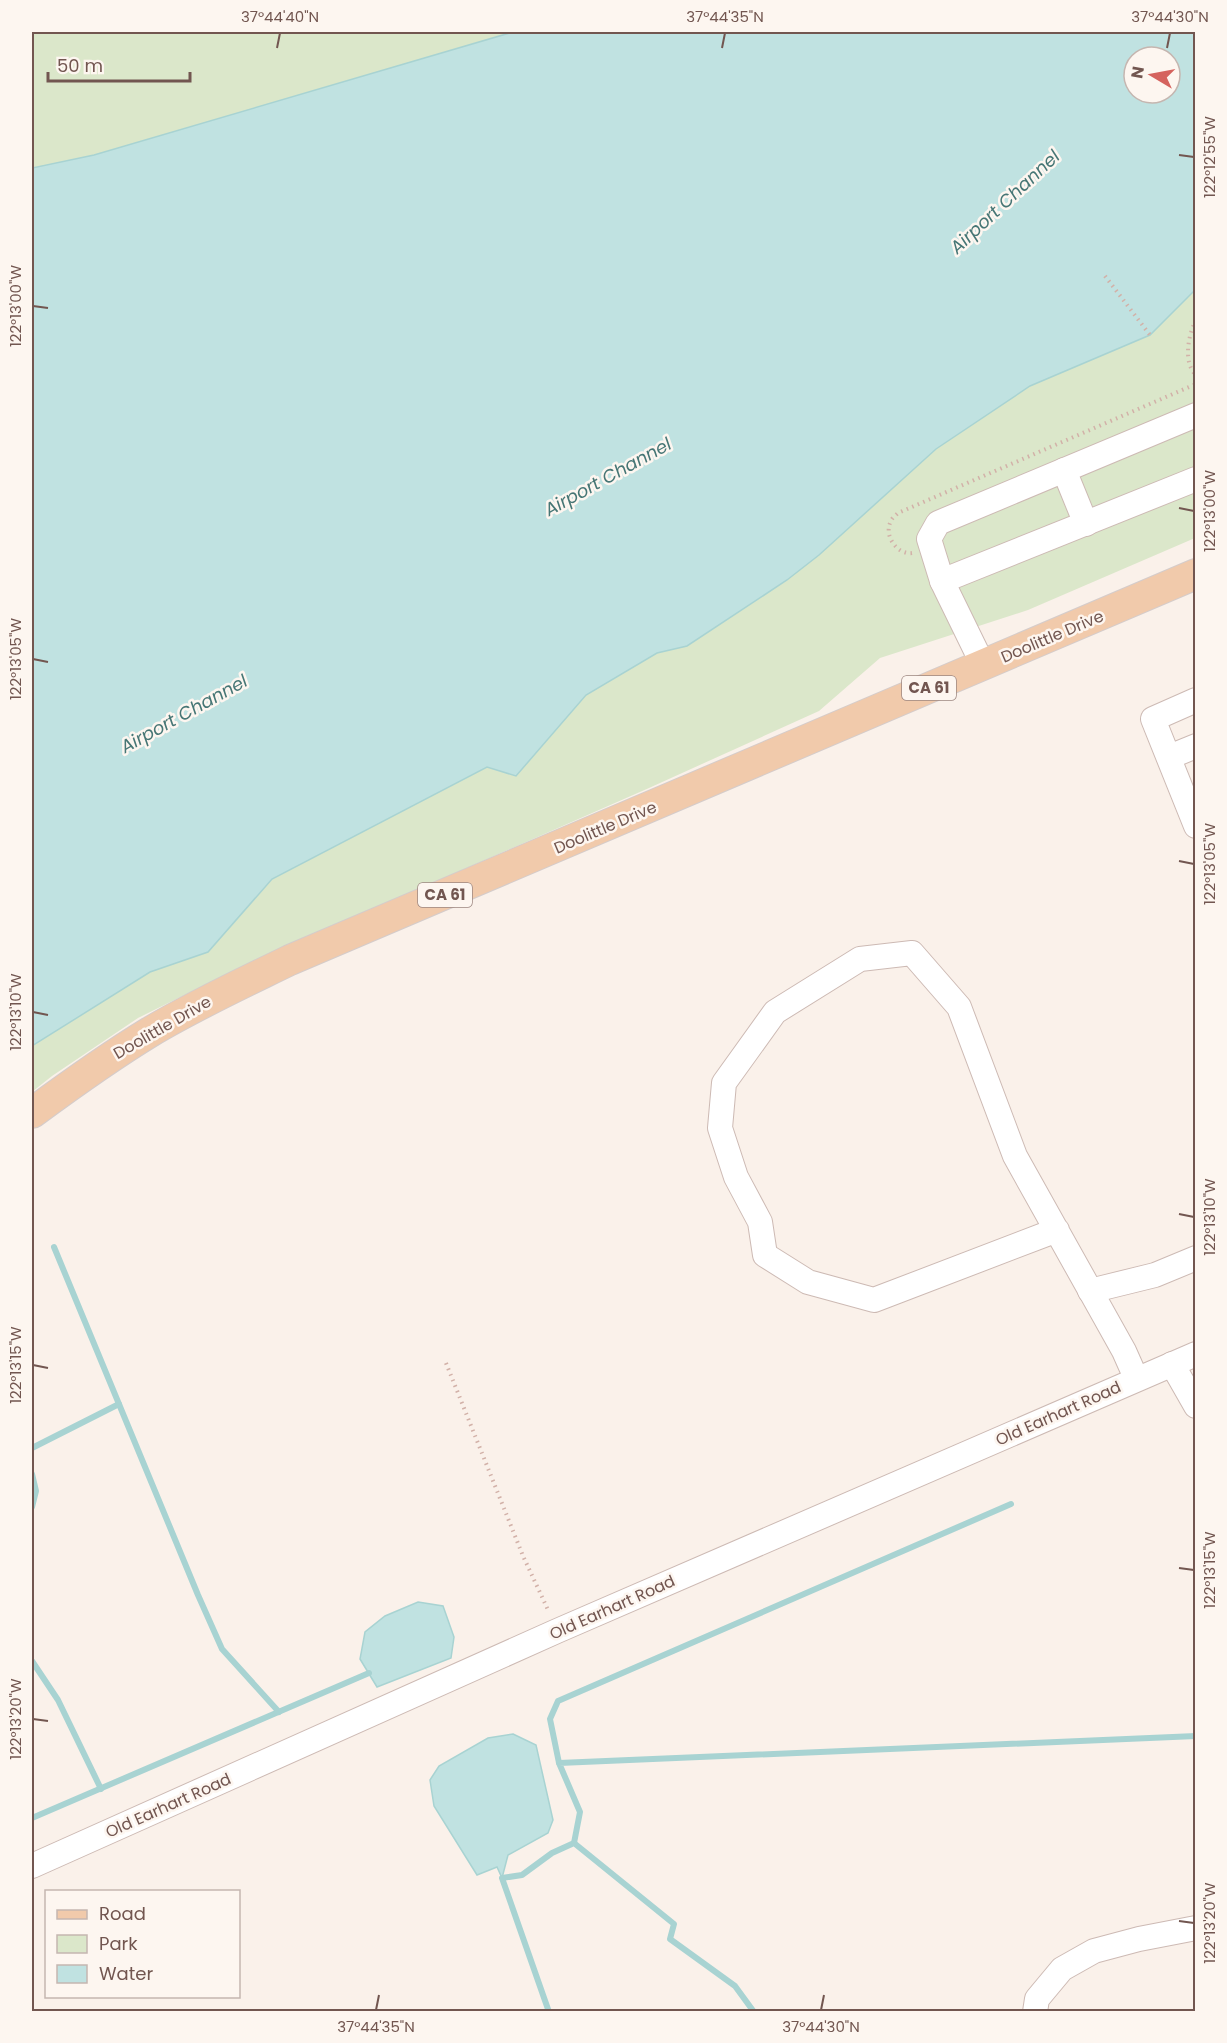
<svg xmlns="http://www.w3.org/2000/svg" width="1227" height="2043" font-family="Poppins,sans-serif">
<rect width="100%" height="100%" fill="#faf1ea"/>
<path fill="#dbe7ca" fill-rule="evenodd" d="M32 32H1195V538L1028 610 880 658 819 711 649 788 237 969 138 1018 52 1076 32 1092ZM1134 57H1170V93H1134Z"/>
<g fill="#c0e2e1" stroke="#a8d3d2" stroke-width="1.5" fill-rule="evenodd">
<path d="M513 32H1195V290L1150 335 1030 386 936 449 819 555 787 580 687 646 657 653 586 695 516 776 487 767 272 879 208 952 150 972 32 1046V168L94 155ZM1134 57H1170V93H1134Z"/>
<path d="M418 1602 443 1606 454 1637 451 1658 377 1687 360 1659 365 1632 385 1616Z"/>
<path d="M513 1734 536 1745 553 1820 548 1833 508 1855 502 1878 497 1867 477 1875 434 1806 430 1780 439 1766 488 1738Z"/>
</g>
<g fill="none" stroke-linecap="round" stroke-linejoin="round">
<g stroke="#a8d3d2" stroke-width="6">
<path d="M54 1247 198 1595 222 1649 279 1712"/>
<path d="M32 1448 119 1404"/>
<path d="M32 1474 36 1491 32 1507"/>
<path d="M32 1661 58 1700 101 1789"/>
<path d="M559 1763 550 1719 558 1701 1011 1504"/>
<path d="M32 1818 369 1673"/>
<path d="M574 1843 580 1812 559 1763 1196 1736"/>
<path d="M549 2012 502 1878 522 1875 552 1853 574 1843 674 1924 670 1939 735 1986 754 2012"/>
</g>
<defs>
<g id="minor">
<path d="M1064 470 1086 524"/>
<path d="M942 581 1196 479"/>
<path d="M983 665 942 581 929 539 938 523 1196 415"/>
<path d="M1196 700 1153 719 1196 826"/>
<path d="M1169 757 1196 746"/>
<path d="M1057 1230 874 1300 808 1282 765 1255 760 1222 736 1177 720 1128 724 1083 775 1012 860 959 912 953 959 1007 1015 1156 1124 1351 1136 1378"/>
<path d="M1090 1291 1155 1275 1196 1258"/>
<path d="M1172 1364 1196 1406"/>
<path d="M32 1866 557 1631 1196 1354"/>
<path d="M1035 2012 1037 1999 1062 1969 1094 1951 1139 1939 1196 1928"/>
</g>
<path id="major" d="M32 1113C70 1085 109 1057 150 1032 195 1005 243 983 290 960L1196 574"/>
</defs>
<use href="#minor" stroke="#cdbab4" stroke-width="26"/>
<use href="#major" stroke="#d5ccca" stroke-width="32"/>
<g stroke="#d2b1a8" stroke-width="4" stroke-dasharray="1.5 4.5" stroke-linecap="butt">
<path d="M1105 276 1150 335"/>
<path d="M1196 320C1188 335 1183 363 1196 375"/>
<path d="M912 553C897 555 883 535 891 521 892 518 895 516 898 513L1196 384"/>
<path d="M446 1363 523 1556 549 1612"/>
</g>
<use href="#minor" stroke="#fff" stroke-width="24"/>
<use href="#major" stroke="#f1caab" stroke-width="30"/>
</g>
<path fill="none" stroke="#725650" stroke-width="2" d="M277 48 280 33M722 48 725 33M1167 48 1170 33M1179 155 1194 157M33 306 48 308M1179 508 1194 511M33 659 48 662M1179 861 1194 864M33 1012 48 1015M1179 1214 1194 1217M33 1365 48 1368M1179 1568 1194 1570M33 1719 48 1721M1179 1921 1194 1923M376 2010 379 1995M821 2010 824 1995"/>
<g text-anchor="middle" stroke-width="5" stroke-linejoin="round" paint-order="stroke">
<g fill="#fdf6f0" stroke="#9c8680" stroke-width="1.5">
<rect x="902" y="676" width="54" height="24" rx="4.5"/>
<rect x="418" y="883" width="54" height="24" rx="4.5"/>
</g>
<g font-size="15" font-weight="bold" fill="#725650">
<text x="929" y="693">CA 61</text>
<text x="445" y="900">CA 61</text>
</g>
<g font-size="16" fill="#725650" stroke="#fdf6f0">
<text transform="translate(1052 636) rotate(-23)" y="6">Doolittle Drive</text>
<text transform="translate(605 827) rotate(-23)" y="6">Doolittle Drive</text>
<text transform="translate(162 1027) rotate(-30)" y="6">Doolittle Drive</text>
<text transform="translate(1058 1413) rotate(-24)" y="6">Old Earhart Road</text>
<text transform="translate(612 1607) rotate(-24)" y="6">Old Earhart Road</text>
<text transform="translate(168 1805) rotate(-24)" y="6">Old Earhart Road</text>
</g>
<g font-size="18" font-style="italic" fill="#467675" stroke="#fdf6f0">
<text transform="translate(1005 202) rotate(-43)" y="6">Airport Channel</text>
<text transform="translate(608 477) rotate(-29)" y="6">Airport Channel</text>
<text transform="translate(184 714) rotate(-29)" y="6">Airport Channel</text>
</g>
</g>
<rect width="1227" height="2043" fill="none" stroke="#fdf6f0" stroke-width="66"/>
<rect x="45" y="1890" width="195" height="108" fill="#fdf6f0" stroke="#c5b6b0" stroke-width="1.5"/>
<rect x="57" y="1910" width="30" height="9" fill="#f1caab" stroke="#c5b6b0" stroke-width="1.5"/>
<text x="99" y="1920" font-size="18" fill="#725650">Road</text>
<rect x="57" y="1935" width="30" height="18" fill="#dbe7ca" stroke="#c5b6b0" stroke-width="1.5"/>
<text x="99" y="1950" font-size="18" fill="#725650">Park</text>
<rect x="57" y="1965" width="30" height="18" fill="#c0e2e1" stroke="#c5b6b0" stroke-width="1.5"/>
<text x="99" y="1980" font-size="18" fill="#725650">Water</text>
<g transform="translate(1152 75) rotate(280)"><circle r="28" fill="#fdf6f0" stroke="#c5b6b0" stroke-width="1.5"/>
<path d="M0-4.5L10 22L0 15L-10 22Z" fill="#d5635e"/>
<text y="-9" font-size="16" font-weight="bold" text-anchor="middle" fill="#725650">N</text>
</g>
<path d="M48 72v9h142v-9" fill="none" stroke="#725650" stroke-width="3"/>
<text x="57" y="72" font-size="18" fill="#725650" stroke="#fdf6f0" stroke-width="4.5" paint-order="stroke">50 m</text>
<rect x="33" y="33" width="1161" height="1977" fill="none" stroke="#725650" stroke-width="2"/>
<g font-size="15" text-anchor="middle" fill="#725650">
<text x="280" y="22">37°44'40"N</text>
<text x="725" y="22">37°44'35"N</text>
<text x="1170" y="22">37°44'30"N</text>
<text transform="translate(1210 157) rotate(-90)" y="5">122°12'55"W</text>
<text transform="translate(16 306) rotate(-90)" y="5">122°13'00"W</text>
<text transform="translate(1210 511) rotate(-90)" y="5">122°13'00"W</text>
<text transform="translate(16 659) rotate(-90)" y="5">122°13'05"W</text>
<text transform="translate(1210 864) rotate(-90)" y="5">122°13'05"W</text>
<text transform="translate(16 1012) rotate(-90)" y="5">122°13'10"W</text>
<text transform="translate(1210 1217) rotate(-90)" y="5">122°13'10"W</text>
<text transform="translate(16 1365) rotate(-90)" y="5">122°13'15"W</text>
<text transform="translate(1210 1570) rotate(-90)" y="5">122°13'15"W</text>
<text transform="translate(16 1719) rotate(-90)" y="5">122°13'20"W</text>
<text transform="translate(1210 1923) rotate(-90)" y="5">122°13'20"W</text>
<text x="376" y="2032">37°44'35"N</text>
<text x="821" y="2032">37°44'30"N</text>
</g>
</svg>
